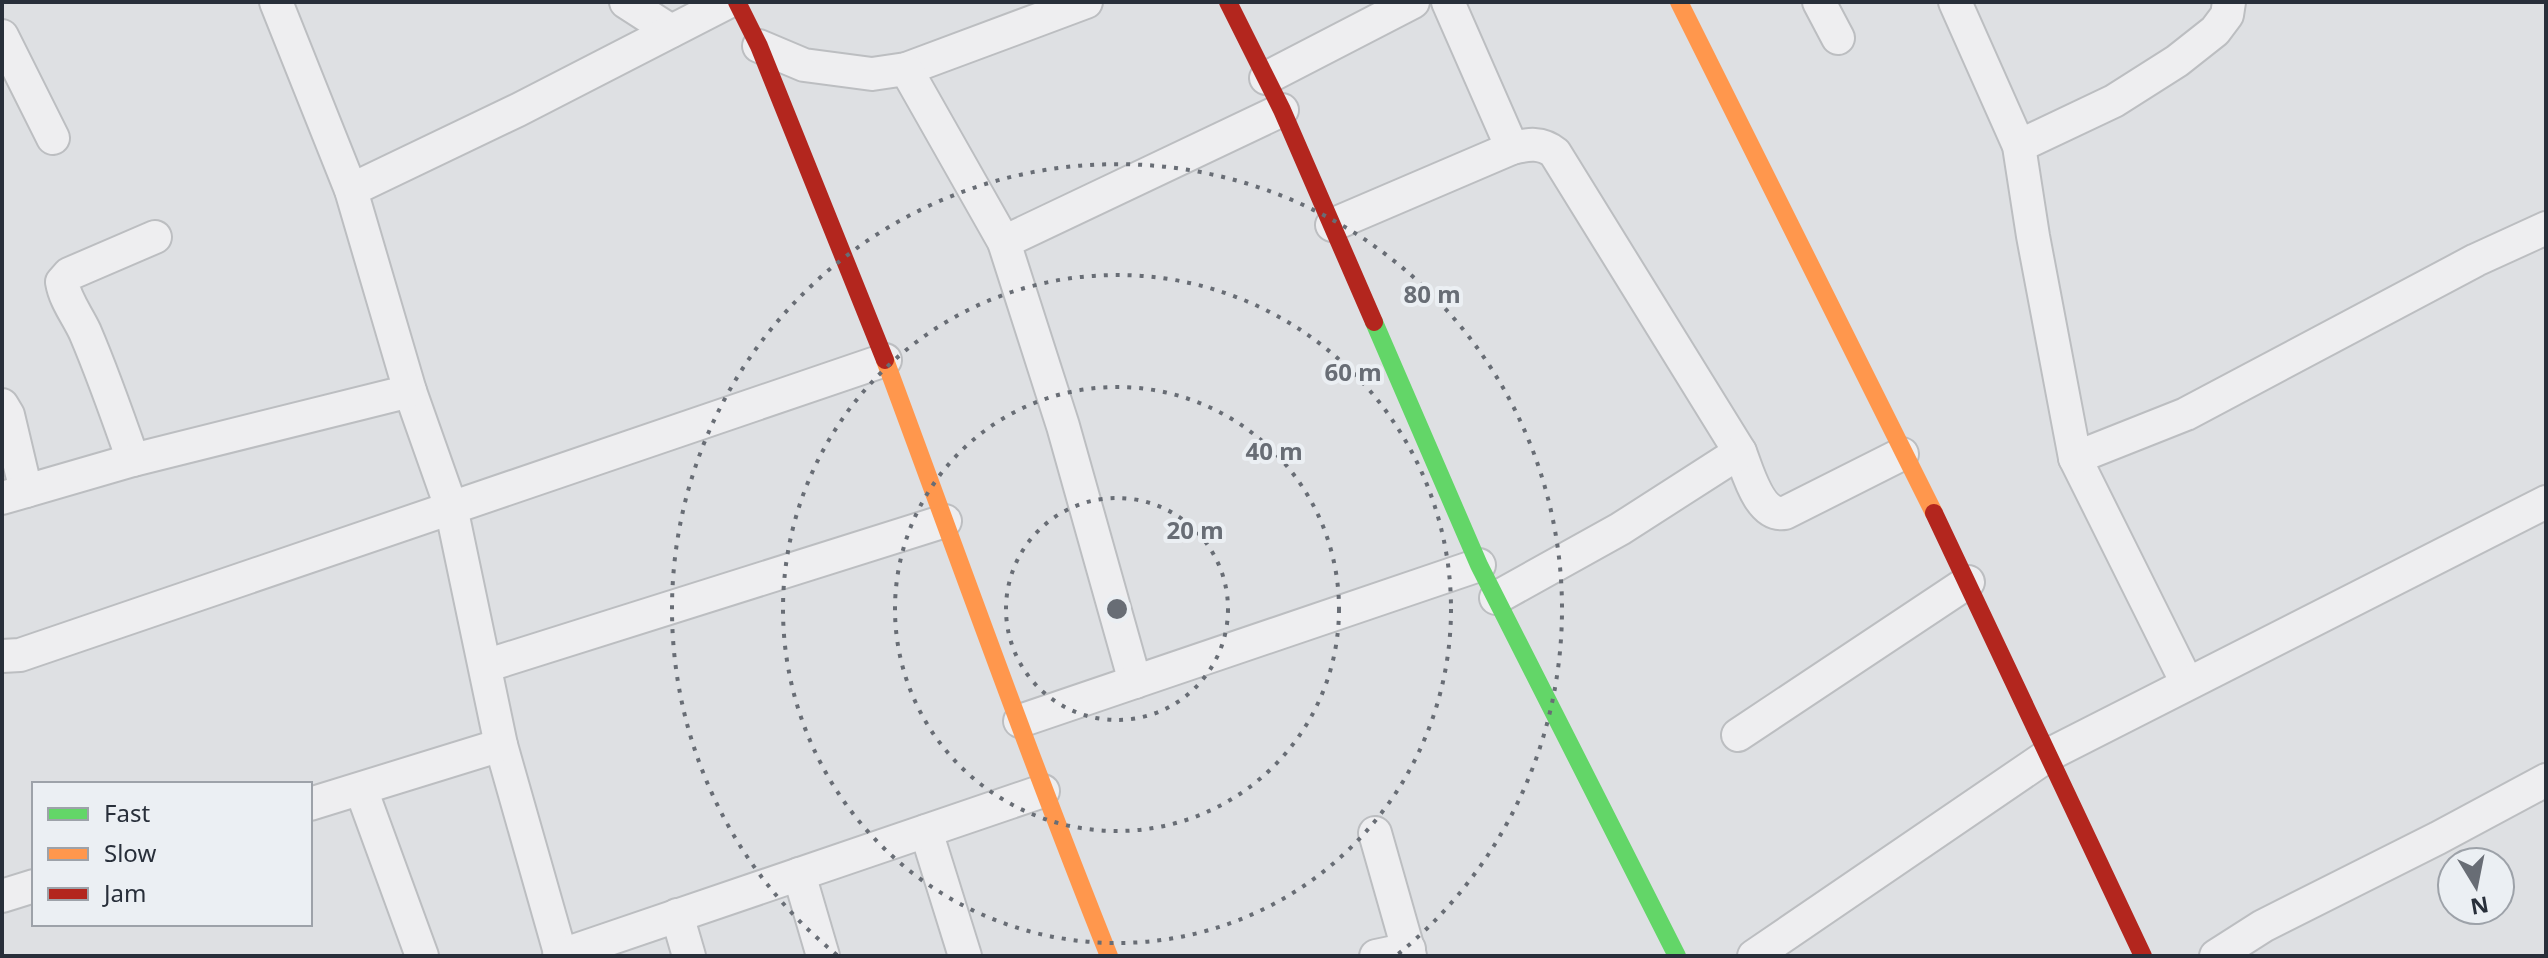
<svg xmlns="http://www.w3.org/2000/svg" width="2548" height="958" font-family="'Noto Sans',sans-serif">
<rect width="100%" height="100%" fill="#dee0e3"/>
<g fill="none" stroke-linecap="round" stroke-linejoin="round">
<defs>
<g id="street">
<path d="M626 2 671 31"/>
<path d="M1448 2 1512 148"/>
<path d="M1819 2 1838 38"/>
<path d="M1955 2 2019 146 2033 236 2075 458 2187 683"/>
<path d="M2 36 53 138"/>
<path d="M759 46 804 65 872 74 906 69 1086 2"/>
<path d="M906 69 1004 242 1063 426 1135 682"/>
<path d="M1266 78 1413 2"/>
<path d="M2019 146 2114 101 2177 61 2215 31 2227 15 2229 2"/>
<path d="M351 190 518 110 728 2"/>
<path d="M1332 225 1512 148C1528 144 1542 142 1555 153L1740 452C1748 472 1759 517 1785 513L1902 454"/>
<path d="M1004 242 1282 110"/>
<path d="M410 391 451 507 501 745 561 956"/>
<path d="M2 405 8 415 26 491"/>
<path d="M2075 458 2186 414 2476 260 2546 228"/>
<path d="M133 460C118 417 103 374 85 332 77 315 65 300 62 282L69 274 155 237"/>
<path d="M2 498 133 460 410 391 351 190 276 2"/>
<path d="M1496 598 1620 529 1740 452"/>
<path d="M2 656 20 655 885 360"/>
<path d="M485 666 945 521"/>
<path d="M1020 721 1479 565"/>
<path d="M1738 735 1968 582"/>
<path d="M361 789 422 956"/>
<path d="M310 804 501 745"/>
<path d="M926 831 965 956"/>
<path d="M1375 833 1410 956"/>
<path d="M799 874 823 956"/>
<path d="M2 896 34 886"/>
<path d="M677 915 689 956"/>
<path d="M559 956 1043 791"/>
<path d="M1376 956 1409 949"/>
<path d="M1754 956 2050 754 2546 502"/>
<path d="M2216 956 2263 926 2438 838 2546 780"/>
</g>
</defs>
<use href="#street" stroke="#bcbec1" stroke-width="36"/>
<use href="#street" stroke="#eeeef0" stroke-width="32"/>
<path stroke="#63d668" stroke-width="18" d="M1374 322 1479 565 1677 956"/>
<g stroke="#ff974d" stroke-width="18">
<path d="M1679 2 1934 513"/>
<path d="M885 360C959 559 1030 759 1109 956"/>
</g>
<g stroke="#b3261e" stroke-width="18">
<path d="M737 2 759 46 885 360"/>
<path d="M1228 2 1282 110 1374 322"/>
<path d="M1934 513 2143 956"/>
</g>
</g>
<g fill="none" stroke="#686d75" stroke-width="4" stroke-dasharray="4 8">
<circle cx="1117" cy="609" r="111"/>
<circle cx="1117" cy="609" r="222"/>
<circle cx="1117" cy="609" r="334"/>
<path d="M837 955A445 445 0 1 1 1397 955"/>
</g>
<circle cx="1117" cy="609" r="12" fill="#686d75" stroke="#ebeff3" stroke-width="4"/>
<g font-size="24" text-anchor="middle" font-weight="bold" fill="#686d75" stroke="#ebeff3" stroke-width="8" stroke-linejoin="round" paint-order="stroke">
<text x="1432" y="303">80 m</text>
<text x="1353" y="381">60 m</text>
<text x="1274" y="460">40 m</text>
<text x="1195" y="539">20 m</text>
</g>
<rect width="2548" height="958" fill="none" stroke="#282f3a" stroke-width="8"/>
<rect x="32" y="782" width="280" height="144" fill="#ebeff3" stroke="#9da2a9" stroke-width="2"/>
<rect x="48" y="808" width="40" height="12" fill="#63d668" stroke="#9da2a9" stroke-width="2"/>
<text x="104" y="822" font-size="24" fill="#282f3a">Fast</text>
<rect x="48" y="848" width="40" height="12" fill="#ff974d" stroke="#9da2a9" stroke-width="2"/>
<text x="104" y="862" font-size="24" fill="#282f3a">Slow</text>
<rect x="48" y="888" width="40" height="12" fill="#b3261e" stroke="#9da2a9" stroke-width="2"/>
<text x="104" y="902" font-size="24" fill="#282f3a">Jam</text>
<g transform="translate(2476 886) rotate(170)"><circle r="38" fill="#ebeff3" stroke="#9da2a9" stroke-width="2"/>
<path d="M0-6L14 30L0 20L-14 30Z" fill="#686d75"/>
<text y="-12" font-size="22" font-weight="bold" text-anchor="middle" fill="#282f3a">N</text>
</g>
</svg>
